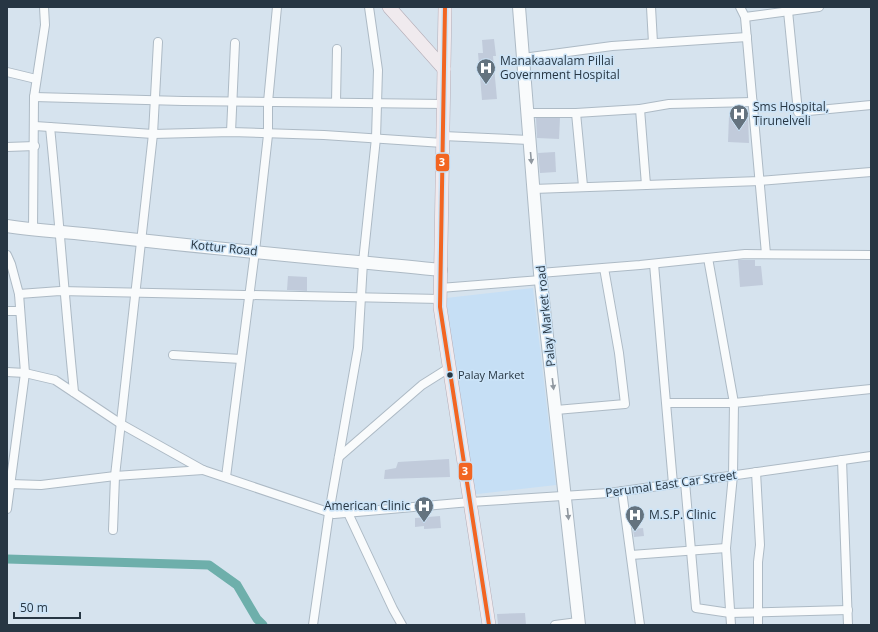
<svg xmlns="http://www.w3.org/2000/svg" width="878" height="632" font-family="'Open Sans',sans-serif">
<rect width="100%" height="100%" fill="#d6e3ee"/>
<path fill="#c6dff5" d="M533 288 556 485 469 495 446 298Z"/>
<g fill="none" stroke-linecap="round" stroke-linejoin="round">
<path stroke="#6eafab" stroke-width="9" d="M7 559 209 565 237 585 257 619 263 625"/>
</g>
<g fill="#c1cbdb">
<path d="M494 39 496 56H493L497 99 482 100 478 53H483L482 40Z"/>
<path d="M729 116 748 117 749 143 728 142Z"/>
<path d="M536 118H560L559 139 537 138Z"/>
<path d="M555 152 556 172 540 173 538 153Z"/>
<path d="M738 260H755V266H761L763 285 740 287Z"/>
<path d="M288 276 307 277V291L287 290Z"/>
<path d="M449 459 450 477 384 479 385 470 396 468 398 462Z"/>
<path d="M440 516 441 528 424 529V526L415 527V518Z"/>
<path d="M643 528 644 536 634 537 633 529Z"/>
<path d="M525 613 526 625H498L497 614Z"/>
</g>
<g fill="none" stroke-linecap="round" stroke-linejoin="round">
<defs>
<g id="street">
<path d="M651 7 653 43"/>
<path d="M740 7 745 17 766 254"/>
<path d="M788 11 798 112 871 105"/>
<path d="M745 17 819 7"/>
<path d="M523 58 612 46 747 37"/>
<path d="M7 72 36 79"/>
<path d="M34 97 183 101 444 104"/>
<path d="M336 102 337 49"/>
<path d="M640 109 669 104 753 102"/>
<path d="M527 113H576"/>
<path d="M35 126 153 134 231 132 324 135 443 143"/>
<path d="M50 127C59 216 65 304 74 392"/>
<path d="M231 132 235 43"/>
<path d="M443 136 529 140"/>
<path d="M7 147 35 146"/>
<path d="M583 186 576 113 640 109 646 185 760 181 871 172"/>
<path d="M533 189 646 185"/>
<path d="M33 230 34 97 45 25 44 7"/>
<path d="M7 255 11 264 19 294 25 373 7 509"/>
<path d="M654 264 673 484"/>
<path d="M540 273 640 265 745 254 871 255"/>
<path d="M440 288 541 280"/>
<path d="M19 294 60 291 440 299"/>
<path d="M7 311H20"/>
<path d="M173 355 241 359"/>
<path d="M7 372 25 373 55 380 121 424 203 470 334 514 470 502 609 493 871 456"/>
<path d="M667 403H734L708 258"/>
<path d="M556 410 625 404 619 353 604 268"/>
<path d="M339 457 422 385 449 368"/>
<path d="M842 460 848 625"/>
<path d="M756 472 760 545 758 562V625"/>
<path d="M226 477 255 251 268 135V102L277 7"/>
<path d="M685 482 696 608 730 613 848 610"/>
<path d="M10 484 41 485 115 476 203 470"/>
<path d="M622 491 640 625"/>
<path d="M348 513 393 609 402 625"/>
<path d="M113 530 115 476 153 134 158 42"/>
<path d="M631 555 726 548"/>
<path d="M313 625 329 513 358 348 363 262 376 138 378 70 369 7"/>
<path d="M555 625 578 622"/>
<path d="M731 625 726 548 733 475 734 403 871 389"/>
</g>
<g id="secondary">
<path d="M519 7 540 273 579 625"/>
<path d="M7 226C39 231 71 232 103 236 215 249 328 259 441 270"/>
</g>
<g id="primary">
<path d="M389 7 444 69"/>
<path d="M445 7 440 307 489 625"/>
</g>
</defs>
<use href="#street" stroke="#adbac5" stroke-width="10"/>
<use href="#secondary" stroke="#adbac5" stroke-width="14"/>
<use href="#primary" stroke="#b4adb7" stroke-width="14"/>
<use href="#street" stroke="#f9fbfc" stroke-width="8"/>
<use href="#secondary" stroke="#f9fbfc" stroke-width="12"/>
<use href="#primary" stroke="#f0eaee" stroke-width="13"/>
<defs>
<path id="bus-1" d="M445 7 440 307 489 625"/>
</defs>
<use href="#bus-1" stroke="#cce4f8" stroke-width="7"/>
<use href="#bus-1" stroke="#f26522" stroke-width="4"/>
</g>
<defs><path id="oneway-solid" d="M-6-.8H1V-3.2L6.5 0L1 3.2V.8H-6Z"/></defs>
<g fill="#9098a0">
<use href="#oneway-solid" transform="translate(531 158) rotate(85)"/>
<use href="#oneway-solid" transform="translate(553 384) rotate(83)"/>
<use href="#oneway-solid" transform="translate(568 514) rotate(84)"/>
</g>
<defs>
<symbol id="hospital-pin" viewBox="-11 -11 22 30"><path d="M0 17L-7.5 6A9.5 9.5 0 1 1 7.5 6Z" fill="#64737f" stroke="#cce4f8"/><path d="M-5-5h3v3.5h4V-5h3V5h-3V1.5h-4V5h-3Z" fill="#fff"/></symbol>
</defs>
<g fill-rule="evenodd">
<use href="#hospital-pin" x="475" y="57" width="22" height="30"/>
<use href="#hospital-pin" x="728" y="103" width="22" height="30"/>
<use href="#hospital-pin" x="413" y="495" width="22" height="30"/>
<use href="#hospital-pin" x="624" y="504" width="22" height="30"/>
</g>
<circle fill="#273643" stroke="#cce4f8" stroke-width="1.5" cx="450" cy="375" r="3.5"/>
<g text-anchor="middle" stroke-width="3" stroke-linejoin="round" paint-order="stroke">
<g font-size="11" fill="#273643" stroke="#cce4f8" text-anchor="start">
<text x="458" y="379">Palay Market</text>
</g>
<g font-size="12" fill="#273643" stroke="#cce4f8" text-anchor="start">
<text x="500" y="65">Manakaavalam Pillai<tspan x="500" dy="14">Government Hospital</tspan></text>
<text x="753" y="111">Sms Hospital,<tspan x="753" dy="14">Tirunelveli</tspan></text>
<text x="410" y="510" text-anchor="end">American Clinic</text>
<text x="649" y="519">M.S.P. Clinic</text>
</g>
<g font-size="12" fill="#273643" stroke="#cce4f8">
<text transform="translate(224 248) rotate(6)" y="4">Kottur Road</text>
<text transform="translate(546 316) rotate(-96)" y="4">Palay Market road</text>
<text transform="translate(671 484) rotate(-8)" y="4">Perumal East Car Street</text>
</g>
</g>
<g stroke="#cce4f8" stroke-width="1.5">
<rect x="435" y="153" width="15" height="19" rx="4" fill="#f26522"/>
<rect x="458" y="462" width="15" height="19" rx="4" fill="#f26522"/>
</g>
<g font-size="11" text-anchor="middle" font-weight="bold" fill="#fff">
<text x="442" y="166">3</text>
<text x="465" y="475">3</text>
</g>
<rect width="878" height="632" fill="none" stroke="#273643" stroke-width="16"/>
<path d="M14 612v6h66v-6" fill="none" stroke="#273643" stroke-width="2"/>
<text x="20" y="612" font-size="12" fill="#273643" stroke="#cce4f8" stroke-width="3" paint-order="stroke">50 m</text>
</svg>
